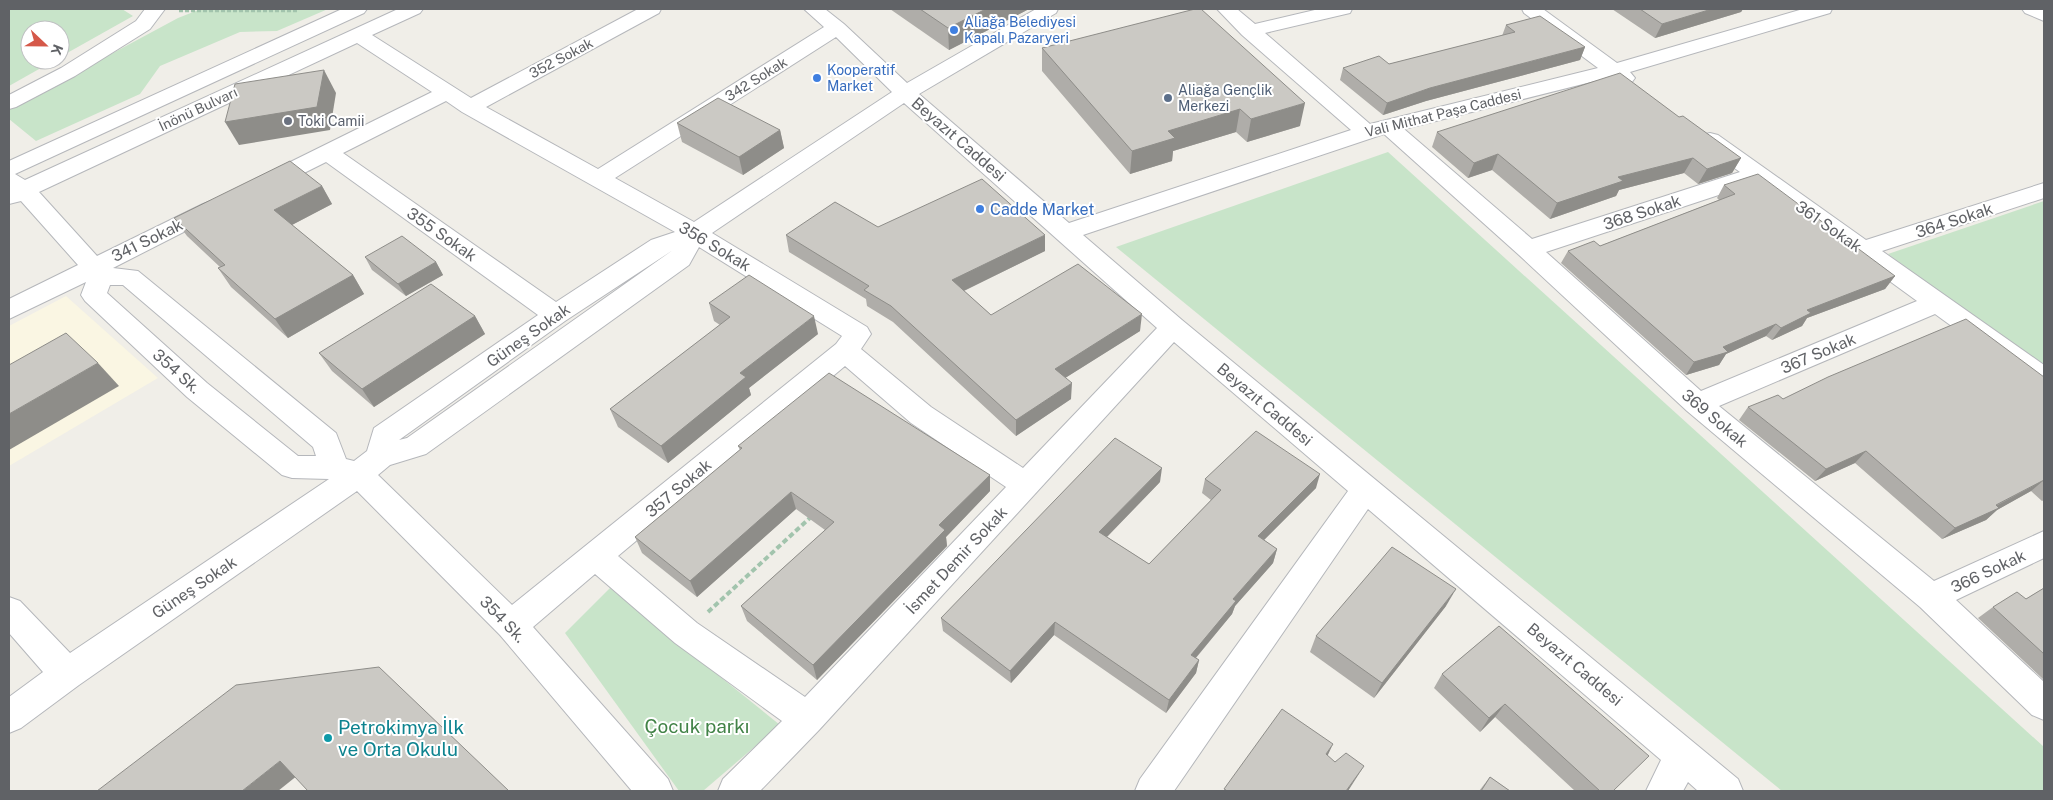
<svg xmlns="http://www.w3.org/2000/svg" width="2053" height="800" font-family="'Public Sans',sans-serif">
<rect width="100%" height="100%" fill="#f0eee8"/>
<path fill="#faf6e3" d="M66 296 158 378 9 466V326Z"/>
<g fill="#c8e4c9">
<path d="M9 9H122L133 16 60 57V30H30V60H55L9 86Z"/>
<path d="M201 9H328L277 31 240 32 160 66 140 94 36 141 9 119V109L178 18Z"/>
<path d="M1388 152 2044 747V791H1782L1116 247Z"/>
<path d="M2044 201V369L1888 254Z"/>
<path d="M610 588 780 725 703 791H679L565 633Z"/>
</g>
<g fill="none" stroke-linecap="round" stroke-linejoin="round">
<defs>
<g id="minor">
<path d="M145 9H165L150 29 75 76 16 107 9 109V95L61 68 136 21Z"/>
<path d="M342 9H367L364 13 15 174 25 180 398 9H423L420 13 372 35 471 98 638 9H661L659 13 486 107 598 169 824 27 804 9H825L844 24 907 83 1036 9H1058L1056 13 919 94 1069 223 1351 130 1242 35 1217 9H1237L1255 24 1319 9H1352L1350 13 1265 33 1370 124 1598 68 1524 13 1522 9H1543L1617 63 1803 9H1832L1830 13 1630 72 1635 78 1632 82 1625 84 1611 77 1404 129 1532 239 1740 172 1702 145 1699 140 1702 135 1710 133 1718 135 1866 240 2044 183V198L1882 251 2044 365V389L2034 386 1935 314 1719 406 1934 581 2044 531V558L1956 600 2044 682V720L2032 715 1920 607 1687 411 1519 255 1384 134 1083 235 1182 320 1738 779 1743 791H1698L1688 782 1683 791H1646L1661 760 1368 509 1174 791H1135L1140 779 1348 491 1174 342 819 730 760 791H718L723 779 782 721 675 643 595 574 533 627 668 779 673 791H632L500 635 357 491 79 685 21 728 9 733V697L43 672 9 633V597L20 601 70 653 329 479 292 478 282 475 187 397 85 301 81 295 86 282 9 319V299L78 265 21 201 9 204V161ZM836 37 892 92 694 222 615 178ZM357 43 432 92 256 179 253 184 256 189 264 191 272 189 326 162 538 315 374 428 367 451 354 461 346 459 336 433 138 271 113 268 219 214 223 209 219 204 211 201 203 204 97 256 39 192ZM446 101 462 112 675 232 651 240 556 302 343 153ZM904 103 1157 328 1023 468 931 407 861 349 871 334 867 327 712 233ZM1755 183 1917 301 1701 391 1546 252ZM699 247 842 336 836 344 512 605 378 475 390 465 426 454 689 265ZM673 250 407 438 399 440 565 321ZM110 285H123L313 447 316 456H298L207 383 107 293ZM845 366 911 423 1006 487 805 697 697 623 618 556Z"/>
<path d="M2022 9H2044V21L2025 13Z"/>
</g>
</defs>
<use href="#minor" stroke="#b5b7bb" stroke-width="2"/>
<path stroke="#a2c4ad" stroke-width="2.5" stroke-dasharray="4 2" stroke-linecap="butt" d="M179 11H298"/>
<path stroke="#a2c4ad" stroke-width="4" stroke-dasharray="5.5 3" stroke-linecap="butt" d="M708 612 812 516"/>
<use href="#minor" fill="#fff" fill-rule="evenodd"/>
</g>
<g fill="#afada9">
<path d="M890 9H1029L949 50Z"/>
<path d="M1612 9H1743L1741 12 1655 38Z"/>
<path d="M1506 25 1585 47 1580 60 1426 101 1383 115 1340 80 1343 68 1389 64 1502 36Z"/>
<path d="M1042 48 1300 126 1247 142 1236 132 1173 151 1172 161 1130 174 1042 71Z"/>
<path d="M1679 117 1741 158 1732 173 1698 184 1684 173 1619 190 1616 196 1550 219 1492 170 1468 178 1432 147 1437 132Z"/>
<path d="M677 123 780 130 784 148 743 175 682 142Z"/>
<path d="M1724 185 1895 276 1885 289 1807 318 1802 326 1772 340 1766 336 1726 354 1719 365 1686 375 1561 263 1568 251 1600 246 1719 200 1717 198Z"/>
<path d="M322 186 332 204 292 225 353 275 364 294 288 338 231 287 218 268 220 267 187 236 174 218Z"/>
<path d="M878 227 1045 251 964 291 991 315 1140 331 1065 378 1071 399 1016 436 893 322 867 306 866 299 789 252 786 235Z"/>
<path d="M365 257 436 262 443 275 406 296 372 270Z"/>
<path d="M709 303 818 334 749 388 751 395 668 463 618 427 610 409 720 325 714 321Z"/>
<path d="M475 316 485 334 374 407 332 371 319 353Z"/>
<path d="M2044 377V500L2042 501 2031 491 1997 510 1986 520 1942 539 1855 463 1815 481 1739 420 1748 407 1783 399Z"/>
<path d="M738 446 990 491 946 537 947 546 817 680 747 621 741 606 825 530 796 509 697 597 642 553 635 537 740 450Z"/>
<path d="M1205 479 1316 488 1264 540 1277 549 1273 563 1235 606 1232 614 1196 658 1199 660 1196 673 1166 713 1054 635 1011 683 943 631 941 618 1160 482 1107 537 1149 564 1211 500 1202 493Z"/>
<path d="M2044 588V680L1978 618 1993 607 2026 599Z"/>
<path d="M1446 606 1374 698 1310 652 1316 636Z"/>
<path d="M1499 626 1613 791H1575L1495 717 1480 732 1434 688 1442 674Z"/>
<path d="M1490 777 1510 791H1479Z"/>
</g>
<g fill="#8e8d89">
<path d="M986 9H1029L949 50 948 28Z"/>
<path d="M1712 9H1743L1741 12 1655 38 1662 24Z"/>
<path d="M1585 47 1580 60 1426 101 1383 115 1387 103 1430 88Z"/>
<path d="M324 70 336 93 330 130 239 145 225 122Z"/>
<path d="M1305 103 1300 126 1247 142 1251 119Z"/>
<path d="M1240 109 1236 132 1173 151 1172 161 1130 174 1132 151 1168 131Z"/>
<path d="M780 130 784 148 743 175 739 157Z"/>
<path d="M1498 154 1492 170 1468 178 1474 163Z"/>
<path d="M1693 158 1684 173 1619 190 1616 196 1550 219 1557 203 1618 177Z"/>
<path d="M1741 158 1732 173 1698 184 1707 169Z"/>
<path d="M322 186 332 204 286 228 274 210Z"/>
<path d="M1045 235V251L953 296 952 280Z"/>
<path d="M436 262 443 275 406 296 398 284Z"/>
<path d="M353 275 364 294 288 338 275 319Z"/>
<path d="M1895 276 1885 289 1807 318 1802 326 1772 340 1781 328 1807 310Z"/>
<path d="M1142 314 1140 331 1054 385 1055 369Z"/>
<path d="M475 316 485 334 374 407 362 389Z"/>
<path d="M814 316 818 334 749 388 751 395 668 463 661 446 740 373Z"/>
<path d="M1776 324 1766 336 1726 354 1719 365 1686 375 1694 362 1723 347Z"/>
<path d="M98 363 119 386 9 450V414Z"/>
<path d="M1072 383 1071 399 1016 436V420Z"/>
<path d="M1866 451 1855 463 1815 481 1826 469Z"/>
<path d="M1162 468 1160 482 1098 546 1099 532Z"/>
<path d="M1320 474 1316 488 1254 550 1258 536Z"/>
<path d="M990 475V491L946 537 947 546 817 680 813 665 939 525Z"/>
<path d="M2044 480 2031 491 1997 510 1986 520 1942 539 1955 528Z"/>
<path d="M791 492 796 509 697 597 690 581Z"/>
<path d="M1277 549 1273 563 1235 606 1232 614 1188 667 1191 655 1233 599Z"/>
<path d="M1456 589 1446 606 1374 698 1382 683Z"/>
<path d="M1055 622 1054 635 1011 683 1010 671Z"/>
<path d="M1199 660 1196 673 1166 713 1169 700Z"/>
<path d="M1505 704 1495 717 1480 732 1489 718Z"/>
<path d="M1333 744 1326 759V754Z"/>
<path d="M280 761 298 775 278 791H242Z"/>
<path d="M1364 766 1348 791H1346Z"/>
</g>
<g fill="#cbc9c4" stroke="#8e8d89">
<path d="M920 9H986L948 28Z"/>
<path d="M1195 9H1201L1305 103 1251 119 1240 109 1168 131 1175 138 1132 151 1042 48Z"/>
<path d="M1640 9H1712L1662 24Z"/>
<path d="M1540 16 1585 47 1430 88 1387 103 1343 68 1379 56 1389 64 1515 32 1506 25Z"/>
<path d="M324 70 317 107 225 122 235 84Z"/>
<path d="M1620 73 1679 117 1683 116 1741 158 1707 169 1693 158 1618 177 1623 181 1557 203 1498 154 1474 163 1437 132Z"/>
<path d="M718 98 780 130 739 157 677 123Z"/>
<path d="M290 161 322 186 274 210 353 275 275 319 218 268 225 265 174 218Z"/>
<path d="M1758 174 1895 276 1807 310 1811 313 1781 328 1776 324 1723 347 1728 352 1694 362 1568 251 1594 241 1600 246 1735 194 1724 185Z"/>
<path d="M982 179 1045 235 952 280 991 315 1078 264 1142 314 1055 369 1072 383 1016 420 891 306 864 290 869 286 786 235 835 202 878 227Z"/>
<path d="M402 236 436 262 398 284 365 257Z"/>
<path d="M749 275 814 316 740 373 746 377 661 446 610 409 730 317 709 303Z"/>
<path d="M431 284 475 316 362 389 319 353Z"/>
<path d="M1966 319 2044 377V480L1996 505 1999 508 1955 528 1866 451 1826 469 1748 407 1778 395 1783 399 1828 377Z"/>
<path d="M66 333 98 363 9 414V365Z"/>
<path d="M829 373 990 475 939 525 945 530 813 665 741 606 834 522 791 492 690 581 635 537 742 448 738 446Z"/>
<path d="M1256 431 1320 474 1258 536 1277 549 1233 599 1236 601 1191 655 1199 660 1169 700 1055 622 1010 671 941 618 1115 438 1162 468 1099 532 1149 564 1221 490 1205 479Z"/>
<path d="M1392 547 1456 589 1382 683 1316 636Z"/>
<path d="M2044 588V654L1993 607 2017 592 2026 599Z"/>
<path d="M1499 626 1649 756 1613 791H1600L1505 704 1489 718 1442 674Z"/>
<path d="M379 667 509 791H308L280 761 242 791H97L236 685Z"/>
<path d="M1282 709 1333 744 1326 754 1335 762 1346 753 1364 766 1346 791H1225L1226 790 1224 789Z"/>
<path d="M1490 777 1510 791H1481Z"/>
</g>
<g fill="#3f7fe0" stroke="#fff" stroke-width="2">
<circle cx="954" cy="30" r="5"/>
<circle cx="817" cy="78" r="5"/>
<circle cx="980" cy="209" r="5"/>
</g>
<circle fill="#5c6f8a" stroke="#fff" stroke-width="2" cx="1168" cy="98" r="5"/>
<circle fill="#6b7280" stroke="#fff" stroke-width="2" cx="288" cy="121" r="5"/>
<circle fill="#0f9aa8" stroke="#fff" stroke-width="2" cx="328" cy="738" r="5"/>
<g text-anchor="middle" stroke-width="4" stroke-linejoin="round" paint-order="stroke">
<g font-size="14" fill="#366cbe" stroke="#fff" text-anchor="start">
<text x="964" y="27">Aliağa Belediyesi<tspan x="964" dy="16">Kapalı Pazaryeri</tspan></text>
<text x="827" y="75">Kooperatif<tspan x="827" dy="16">Market</tspan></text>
</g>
<g font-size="14" fill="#606266" stroke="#fff">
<text transform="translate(561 58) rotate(-28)" y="5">352 Sokak</text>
<text transform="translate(756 79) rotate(-32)" y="5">342 Sokak</text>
<text transform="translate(198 109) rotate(-25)" y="5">İnönü Bulvarı</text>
<text transform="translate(1443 113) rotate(-14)" y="5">Vali Mithat Paşa Caddesi</text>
</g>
<g font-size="14" fill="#4e5e75" stroke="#fff" text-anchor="start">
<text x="1178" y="95">Aliağa Gençlik<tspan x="1178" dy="16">Merkezi</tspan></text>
</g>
<g font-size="14" fill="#5b616d" stroke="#fff" text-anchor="start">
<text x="298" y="126">Toki Camii</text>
</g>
<g font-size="16" fill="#606266" stroke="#fff">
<text transform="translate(959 139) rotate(41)" y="6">Beyazıt Caddesi</text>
<text transform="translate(1642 212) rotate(-18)" y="6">368 Sokak</text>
<text transform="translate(1954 220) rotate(-18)" y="6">364 Sokak</text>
<text transform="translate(1829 226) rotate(35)" y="6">361 Sokak</text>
<text transform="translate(442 234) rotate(35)" y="6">355 Sokak</text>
<text transform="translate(147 240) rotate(-26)" y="6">341 Sokak</text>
<text transform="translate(715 246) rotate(31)" y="6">356 Sokak</text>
<text transform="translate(528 335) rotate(-35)" y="6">Güneş Sokak</text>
<text transform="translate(1818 353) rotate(-23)" y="6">367 Sokak</text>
<text transform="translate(177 371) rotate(42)" y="6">354 Sk.</text>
<text transform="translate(1265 404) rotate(40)" y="6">Beyazıt Caddesi</text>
<text transform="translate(1715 418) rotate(40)" y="6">369 Sokak</text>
<text transform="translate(678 488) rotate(-40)" y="6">357 Sokak</text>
<text transform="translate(956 560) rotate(-47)" y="6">İsmet Demir Sokak</text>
<text transform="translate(1988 571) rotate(-25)" y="6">366 Sokak</text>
<text transform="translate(194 587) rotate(-34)" y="6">Güneş Sokak</text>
<text transform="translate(503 619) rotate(46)" y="6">354 Sk.</text>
<text transform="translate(1575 664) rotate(40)" y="6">Beyazıt Caddesi</text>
</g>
<g font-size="16" fill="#366cbe" stroke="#fff" text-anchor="start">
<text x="990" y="215">Cadde Market</text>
</g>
<g font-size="19" fill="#428347" stroke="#fff">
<text x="697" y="733">Çocuk parkı</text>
</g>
<g font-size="19" fill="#0d838f" stroke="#fff" text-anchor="start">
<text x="338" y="734">Petrokimya İlk<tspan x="338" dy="22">ve Orta Okulu</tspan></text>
</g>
</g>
<rect width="2053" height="800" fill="none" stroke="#606266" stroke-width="20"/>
<g transform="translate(45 45) rotate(112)"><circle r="24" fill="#ffffff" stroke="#bfc0c2"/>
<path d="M0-4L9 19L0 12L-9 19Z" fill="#d55849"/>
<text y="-8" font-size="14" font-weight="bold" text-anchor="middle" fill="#606266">K</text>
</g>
</svg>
